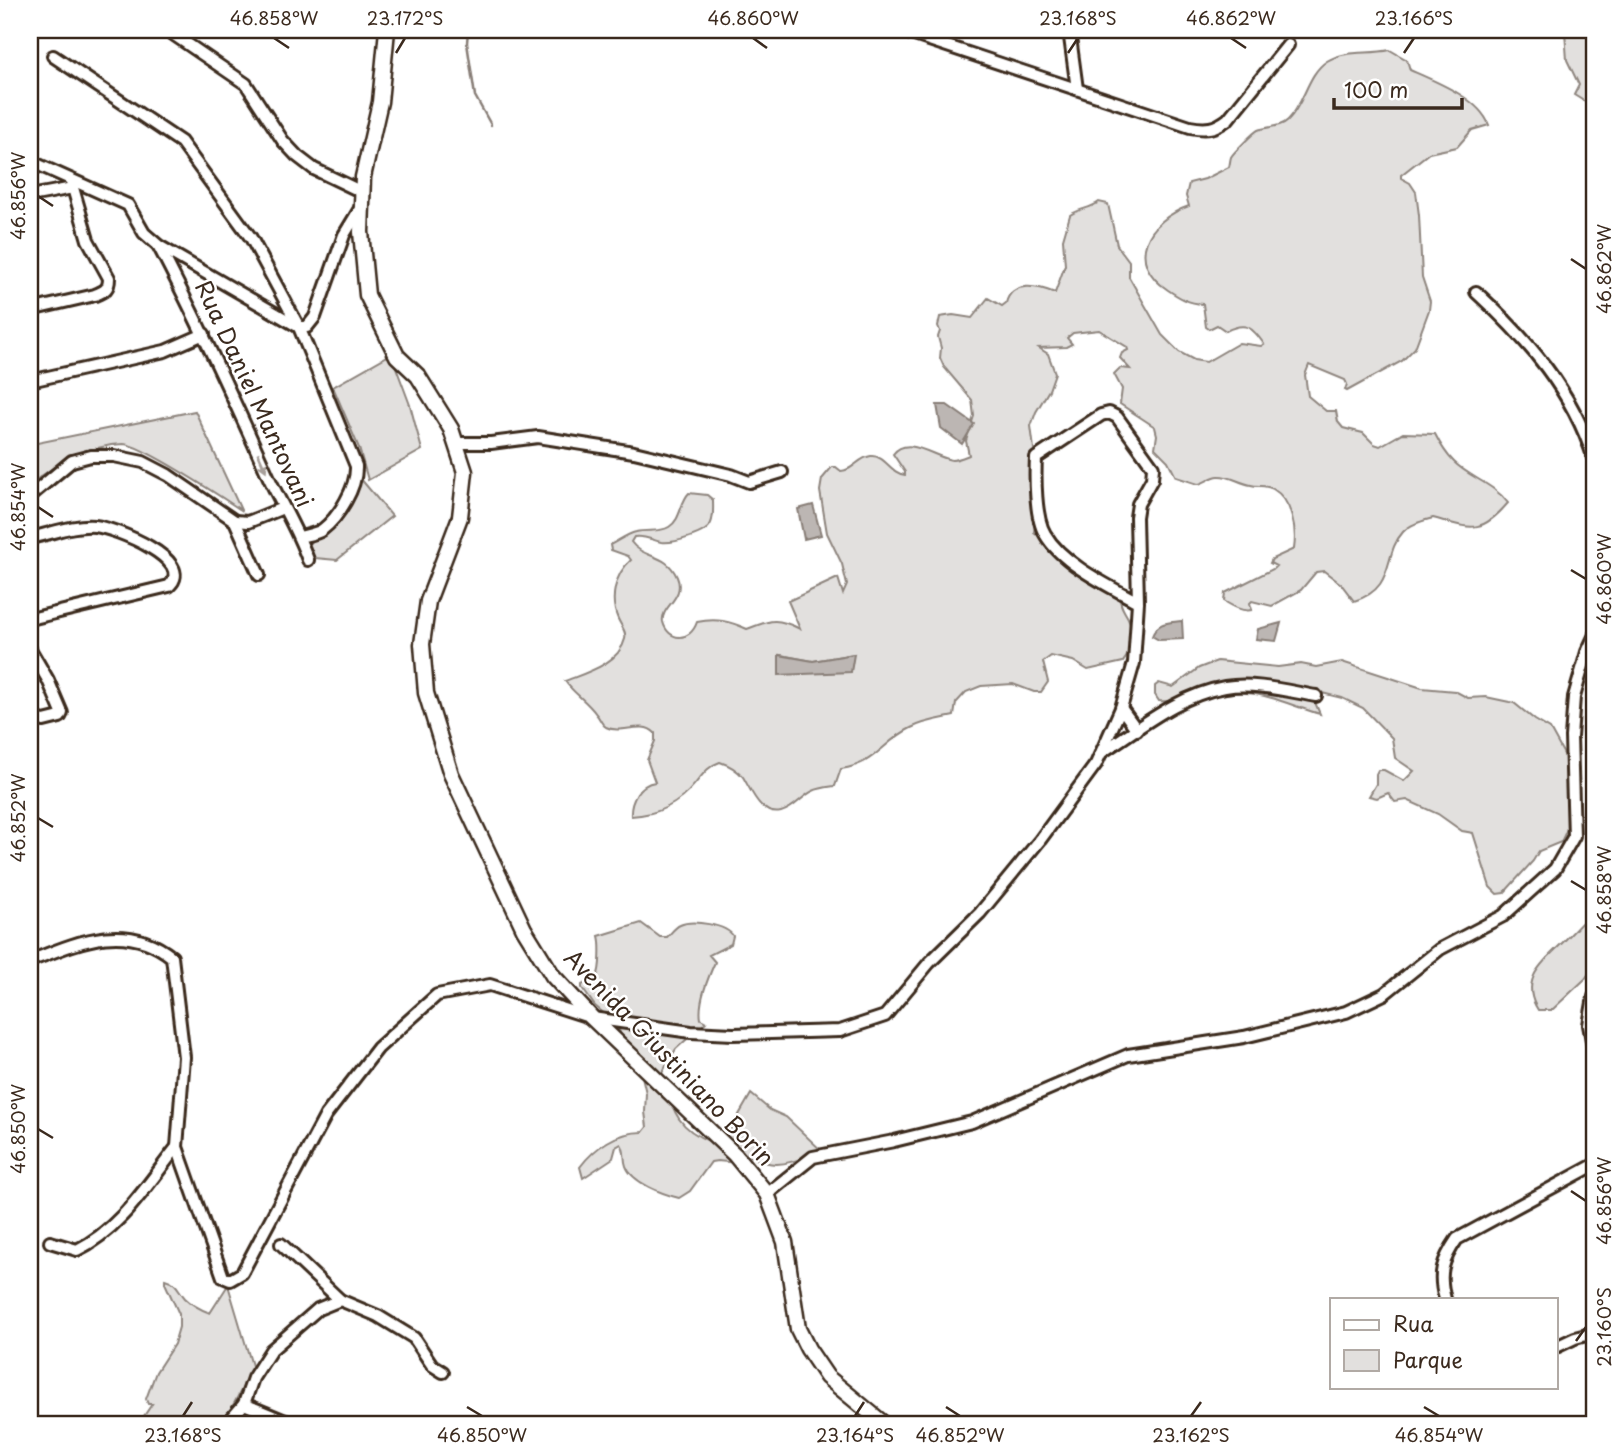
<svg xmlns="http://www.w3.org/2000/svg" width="1624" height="1455" font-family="'Playpen Sans',sans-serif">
<rect width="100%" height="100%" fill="#fff"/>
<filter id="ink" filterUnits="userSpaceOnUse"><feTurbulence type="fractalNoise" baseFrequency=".0143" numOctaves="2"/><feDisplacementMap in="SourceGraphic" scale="14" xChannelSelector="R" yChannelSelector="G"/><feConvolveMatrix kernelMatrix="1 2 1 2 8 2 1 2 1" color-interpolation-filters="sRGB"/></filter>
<g filter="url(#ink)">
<g fill="#e2e0de" stroke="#8e857e" stroke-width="2" fill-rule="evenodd">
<path d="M1562 30H1594V114L1587 103 1574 95 1579 85 1567 60 1565 32Z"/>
<path d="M1390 50 1407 60 1410 70C1435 81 1479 98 1489 125L1472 130 1457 147 1429 153 1401 175V178L1410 183 1416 192 1419 215 1422 277 1430 301 1429 310 1415 348 1402 361 1347 391 1345 390 1347 384 1345 380 1309 365 1305 375 1308 396 1326 411H1336L1338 422 1343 428 1363 433 1374 444 1380 446 1403 433 1435 434C1440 444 1446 454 1454 462 1470 478 1493 483 1508 503 1480 536 1470 528 1433 518 1423 521 1410 524 1403 532 1382 555 1397 588 1354 601L1341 584 1324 571 1316 572 1301 590 1272 606 1252 601 1250 603 1252 610C1242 612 1232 606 1224 601L1225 593 1273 569 1276 566 1270 563 1272 559 1294 549C1297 529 1292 500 1273 489 1266 485 1258 487 1251 485 1239 483 1231 476 1219 476 1212 476 1205 483 1198 484L1176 477 1168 461 1155 448 1157 435 1155 427 1120 404 1122 389 1114 374 1120 368 1130 369 1120 358 1122 353 1128 350 1127 347 1099 330 1073 333 1067 338 1072 344 1066 347 1039 348 1048 354 1055 373 1049 390 1036 412 1031 426 1039 487 1034 532 1120 597C1120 607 1124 610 1128 618 1134 631 1132 651 1123 662L1088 670 1073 661 1051 656 1043 662 1048 682 1041 692H1034L1013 684 981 686 966 692 956 703 954 716C940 719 924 721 911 728 882 742 876 764 841 769L835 786C828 787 819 788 813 791 802 796 794 809 781 812 761 817 751 790 743 777 737 769 729 765 720 762 708 766 703 774 695 784 678 805 658 815 631 816 630 802 639 784 655 782L647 760 655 741V733C642 720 621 735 606 727 601 724 600 718 596 714 587 701 573 693 565 681 585 673 619 664 625 639 627 632 621 626 618 619 609 599 615 574 631 560L628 556 611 550 610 545C618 541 627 534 636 532 646 529 660 533 669 527 681 520 680 502 689 493L707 495 713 500C713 507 714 516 711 523 708 534 672 544 661 542 652 540 644 535 634 537L631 542C644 560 666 552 677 577 686 598 660 607 663 622 668 641 690 643 697 622 716 618 730 621 747 629 771 620 776 617 800 629L788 601 838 578 843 594 847 585 842 564 827 533 820 491 822 479 832 467H836L841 471C853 471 859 457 871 456 885 455 891 474 905 475V472L893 454C908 435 933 457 952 460 957 460 964 457 969 455L966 441 974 416 972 400 944 367 940 358 941 348 938 337 940 331 938 326 940 317 953 315 972 318 988 298 1002 306 1006 303C1012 280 1038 286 1055 293L1065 265 1063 239 1070 215C1080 208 1090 209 1099 202L1108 204 1117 245 1129 261V277L1162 335 1179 352 1194 360 1206 362 1239 343 1261 346 1264 344C1252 327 1246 321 1226 331L1217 325 1209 329 1206 327 1203 304C1188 303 1180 298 1168 290 1124 261 1148 220 1189 206L1186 196 1189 183 1205 179 1229 167C1230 164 1230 160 1231 157 1233 153 1254 132 1258 130 1268 126 1280 128 1288 120 1305 103 1307 74 1327 61 1346 49 1369 55 1390 50ZM854 654 779 675 780 655 813 661Z"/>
<path d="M391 354 410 405 422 450 368 480 359 448 333 387Z"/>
<path d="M195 411 241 510C221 497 142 444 123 444 90 445 53 465 30 485L32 444Z"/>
<path d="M360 478 392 516 337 560 315 558 308 546C314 538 323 534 329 527 343 512 351 496 360 478Z"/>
<path d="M1594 639V691L1582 677Z"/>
<path d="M1217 661 1278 667 1301 664 1316 667 1342 662 1422 688 1455 691 1468 698 1486 697 1514 703 1535 720 1550 729 1566 758 1570 783V813L1567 829 1561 842 1539 851 1533 861 1504 893 1497 894 1490 887 1473 833 1462 831 1438 814 1407 800 1395 802 1388 793 1377 798 1369 796 1376 784V774L1378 770H1384L1404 781 1414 771 1395 758 1392 738 1363 708 1342 698 1322 693H1311L1320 714C1295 707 1272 695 1246 693 1217 691 1188 703 1159 701L1155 695V686L1159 683 1173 687 1199 668Z"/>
<path d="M1594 911V966L1585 979 1552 1010H1538C1517 977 1548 959 1567 938 1576 928 1584 920 1594 911Z"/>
<path d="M641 923 660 937H667C671 933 675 927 680 925 692 919 727 925 733 936L731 944 709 955 715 962C708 978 698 1002 701 1019L706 1022 676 1049 662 1073C673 1108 674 1127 711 1142L725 1139 751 1094 770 1110 786 1117 822 1151C783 1165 775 1172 737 1149L738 1163 717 1161 711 1162 690 1191 679 1198C663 1194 632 1183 626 1166 623 1158 626 1151 621 1144L616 1147 613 1158 583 1178 580 1167C595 1147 617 1132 643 1132L647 1127 645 1112 646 1093 640 1068 629 1053 616 1023 595 1006 582 988V985C586 983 594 980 597 976 601 970 601 943 599 936Z"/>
<path d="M165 1279C177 1282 178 1290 185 1298 191 1304 202 1310 210 1313L228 1285 253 1369C241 1388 234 1408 220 1425H138L152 1404H148L146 1399 156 1372 174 1344 179 1327V1314L165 1283Z"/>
</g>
<g fill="#bcb6b3" stroke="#887e77" stroke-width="2">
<path d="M937 405H947L974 424 962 444 941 428Z"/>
<path d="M813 505 821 535 804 539 798 509Z"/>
<path d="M1182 621 1183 639 1159 640 1152 636C1158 621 1168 623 1182 621Z"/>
<path d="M1281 623 1276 641 1256 639 1258 629Z"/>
<path d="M854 654 851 672 779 675V655L813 661Z"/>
</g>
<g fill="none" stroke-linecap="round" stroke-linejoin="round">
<path stroke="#887e77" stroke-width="2.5" d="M468 30 467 43 475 96 491 125"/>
<defs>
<g id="minor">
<path d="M167 30 246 84 283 141 297 156 314 169 362 192"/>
<path d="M899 30 1190 127C1206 130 1215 129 1228 119L1288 45"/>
<path d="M1069 30 1077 89"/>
<path d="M53 56 181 142 251 238 299 327 356 466C357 487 339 517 322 530 316 534 307 535 300 537"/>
<path d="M30 161 128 205 144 233 159 246 299 327H307L315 317 344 235 361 207"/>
<path d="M30 196 73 188"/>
<path d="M159 247C199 323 234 400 269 478 282 506 298 531 308 560"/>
<path d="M1476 292C1528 340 1572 390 1594 459"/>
<path d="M30 310 95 295C105 291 109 289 109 278L88 240 71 181"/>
<path d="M30 381 165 351 204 334"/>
<path d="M457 443H491L538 437 634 452 731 475 749 482 782 472"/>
<path d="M30 496 72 461 91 456H114L143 462 168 475 235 521 259 575"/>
<path d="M235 521 248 522 283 508"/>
<path d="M30 538C50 534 74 524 95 526 114 528 197 560 169 586L30 619"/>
<path d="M30 649 48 680 62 713 60 717 44 721 30 717"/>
<path d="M1121 708 1137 730"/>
<path d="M1102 752C1141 727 1179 695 1225 687 1254 682 1287 691 1316 696"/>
<path d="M30 961C78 942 126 920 172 957L184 1057 177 1147 223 1277 230 1280 242 1273 326 1115 378 1048 437 995 490 985 592 1018 691 1032 733 1034 840 1031 885 1016 929 963 980 913 1040 840 1096 764 1121 708 1134 663 1138 602 1136 517 1138 504 1152 479 1153 467 1117 417 1109 413 1101 415 1036 458C1035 477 1035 518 1045 534 1062 564 1109 586 1138 602"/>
<path d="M1594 997 1589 1025 1594 1051"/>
<path d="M767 1194 813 1157 894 1141 972 1122 1128 1055 1244 1037 1346 1012 1384 994 1440 949 1503 916 1555 869 1574 836 1571 737 1574 697 1587 652 1594 637"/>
<path d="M50 1242 77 1250C121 1229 148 1183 177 1147"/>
<path d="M281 1244 340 1300 378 1316 414 1338 432 1365 443 1372"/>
<path d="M1445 1299C1438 1274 1442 1261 1457 1239L1594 1165"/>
<path d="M1556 1347 1575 1338 1594 1333"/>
<path d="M244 1404 295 1425"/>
<path d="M226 1425 244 1404 253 1378 271 1350 318 1309 340 1300"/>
</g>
<path id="major" d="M387 30 380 102 363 177 361 232 367 295 397 356 418 376 451 429 465 472 460 517 428 601 422 644 426 693 451 774 524 929 553 976 592 1018 735 1155 767 1194 785 1242 798 1329 808 1349 827 1377 885 1425"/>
</defs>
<use href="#minor" stroke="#3b2a1e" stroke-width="16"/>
<use href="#major" stroke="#3b2a1e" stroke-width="19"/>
<use href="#minor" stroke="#fff" stroke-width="10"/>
<use href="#major" stroke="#fff" stroke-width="14"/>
</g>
<defs><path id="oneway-solid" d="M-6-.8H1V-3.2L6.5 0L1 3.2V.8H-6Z" transform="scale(1.75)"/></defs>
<use fill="#a79f9a" href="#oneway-solid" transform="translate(262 462) rotate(66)"/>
</g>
<path fill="none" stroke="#3b2a1e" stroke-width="2.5" d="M274 38 289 48M753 38 767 48M1231 38 1246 48M396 53 405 38M1068 53 1078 38M1404 53 1414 38M38 196 53 206M1571 259 1586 269M38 507 53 517M1571 570 1586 579M38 818 53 827M1571 881 1586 890M38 1129 53 1138M1571 1191 1586 1201M1576 1341 1586 1327M467 1407 482 1416M946 1407 960 1416M1424 1407 1439 1416M183 1416 192 1402M855 1416 864 1402M1191 1416 1201 1402"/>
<g text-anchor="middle" stroke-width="5" stroke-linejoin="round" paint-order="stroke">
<g font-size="23" fill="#3b2a1e" stroke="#fff">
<text transform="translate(254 394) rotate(65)" y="8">Rua Daniel Mantovani</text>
<text transform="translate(669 1058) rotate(46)" y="8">Avenida Giustiniano Borin</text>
</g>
</g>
<rect width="1624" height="1455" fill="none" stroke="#fff" stroke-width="77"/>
<rect x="1330" y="1298" width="228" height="91" fill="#ffffff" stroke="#b1aaa5" stroke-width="2"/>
<rect x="1344" y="1320" width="35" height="10" fill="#ffffff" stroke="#b1aaa5" stroke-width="2"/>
<text x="1393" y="1332" font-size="21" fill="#3b2a1e">Rua</text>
<rect x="1344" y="1350" width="35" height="21" fill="#e2e0de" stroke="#b1aaa5" stroke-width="2"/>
<text x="1393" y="1368" font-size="21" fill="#3b2a1e">Parque</text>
<path d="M1334 98v10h128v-10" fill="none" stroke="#3b2a1e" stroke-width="3.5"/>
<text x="1344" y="98" font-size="21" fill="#3b2a1e" stroke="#ffffff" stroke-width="5" paint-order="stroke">100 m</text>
<rect x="38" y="38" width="1548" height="1378" fill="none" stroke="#3b2a1e" stroke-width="2.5"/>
<g font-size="18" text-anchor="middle" fill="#3b2a1e">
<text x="274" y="25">46.858°W</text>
<text x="405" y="25">23.172°S</text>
<text x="753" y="25">46.860°W</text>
<text x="1078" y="25">23.168°S</text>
<text x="1231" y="25">46.862°W</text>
<text x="1414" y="25">23.166°S</text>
<text transform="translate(19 196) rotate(-90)" y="6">46.856°W</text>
<text transform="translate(1605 269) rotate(-90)" y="6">46.862°W</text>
<text transform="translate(19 507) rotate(-90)" y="6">46.854°W</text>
<text transform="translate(1605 579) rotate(-90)" y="6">46.860°W</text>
<text transform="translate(19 818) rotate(-90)" y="6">46.852°W</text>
<text transform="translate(1605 890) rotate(-90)" y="6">46.858°W</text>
<text transform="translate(19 1129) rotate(-90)" y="6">46.850°W</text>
<text transform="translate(1605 1201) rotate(-90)" y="6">46.856°W</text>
<text transform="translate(1605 1327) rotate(-90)" y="6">23.160°S</text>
<text x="183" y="1442">23.168°S</text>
<text x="482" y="1442">46.850°W</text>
<text x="855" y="1442">23.164°S</text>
<text x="960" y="1442">46.852°W</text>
<text x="1191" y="1442">23.162°S</text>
<text x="1439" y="1442">46.854°W</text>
</g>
</svg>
